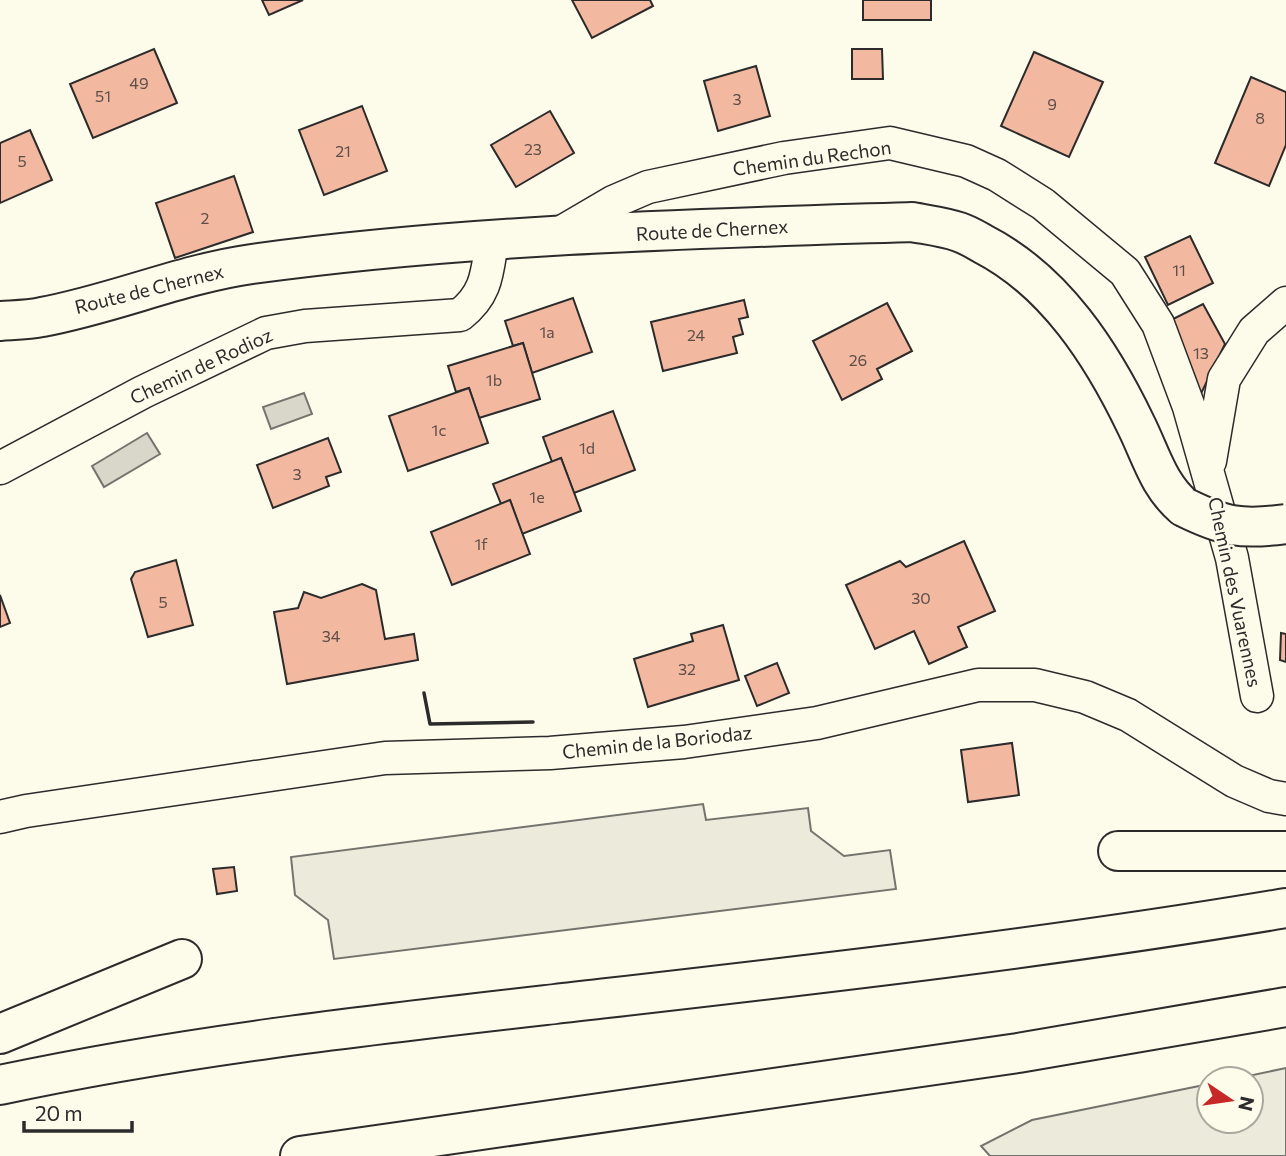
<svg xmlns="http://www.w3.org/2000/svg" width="1286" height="1156" font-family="Commissioner,sans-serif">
<rect width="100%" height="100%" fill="#fdfbea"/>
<g fill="#eceadb" stroke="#74746e" stroke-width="2">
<path d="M703 804 706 820 808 808 811 831 844 856 890 850 896 889 334 959 328 920 295 895 291 857Z"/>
<path d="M1286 1068V1156H990L981 1146 1032 1120 1209 1084V1121H1251V1079H1234Z"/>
</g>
<g fill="#d8d7c9" stroke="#74746e" stroke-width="2">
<path d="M304 393 312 414 271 429 263 407Z"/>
<path d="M147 433 160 454 104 487 92 466Z"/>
</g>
<g fill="#f2b8a0" stroke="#2b2b2b" stroke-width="2">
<path d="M262 0H303L269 15Z"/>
<path d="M572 0H650L653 6 592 38Z"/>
<rect x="863" y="0" width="68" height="20"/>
<path d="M154 49 177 103 93 138 70 84Z"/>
<path d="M852 49H882L883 79H852Z"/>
<path d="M1034 52 1103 82 1069 157 1001 126Z"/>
<path d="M756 66 770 116 718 131 704 81Z"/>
<path d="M1251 77 1286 92V145L1269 186 1215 163Z"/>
<path d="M362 106 387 171 324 195 299 130Z"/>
<path d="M550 111 574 153 516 187 491 145Z"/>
<path d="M30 130 52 180 0 203V143Z"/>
<path d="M234 176 253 232 175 258 156 203Z"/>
<path d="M1190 236 1213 283 1168 305 1145 257Z"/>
<path d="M573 298 592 352 532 373 523 343 513 346 505 321Z"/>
<path d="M744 300 748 317 739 319 743 334 733 337 737 353 663 371 651 322Z"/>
<path d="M887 303 912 351 877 369 882 379 842 400 813 341Z"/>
<path d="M1203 304 1225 344 1197 402 1169 321Z"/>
<path d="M523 343 540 399 479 418 469 388 456 392 448 366Z"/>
<path d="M469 388 488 443 408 471 389 416Z"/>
<path d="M613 411 635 470 574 493 561 458 552 462 543 437Z"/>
<path d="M328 438 341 472 326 477 329 486 273 508 257 465Z"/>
<path d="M561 458 581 511 522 534 510 500 501 504 493 484Z"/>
<path d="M510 500 530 554 452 585 431 532Z"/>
<path d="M964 541 995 611 958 627 967 647 929 664 914 631 875 649 846 585 900 561 906 567Z"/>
<path d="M176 560 193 625 148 637 131 579 135 572Z"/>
<path d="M362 584 376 590 385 639 414 634 418 660 287 684 274 612 298 608 304 592 321 598Z"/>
<path d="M0 595 10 623 0 627Z"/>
<path d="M723 625 739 680 648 707 634 659 693 641 691 634Z"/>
<path d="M1281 633 1286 634V662L1280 660Z"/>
<path d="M777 663 789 693 757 706 745 676Z"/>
<path d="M1012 743 1019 795 968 802 961 750Z"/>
<path d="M234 867 237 891 217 894 213 869Z"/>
</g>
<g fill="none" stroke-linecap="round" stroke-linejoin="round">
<defs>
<g id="minor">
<path d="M555 236 613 202 648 187 784 158 890 143 966 161 997 175 1043 204 1125 272 1158 324 1189 407 1232 558 1257 696"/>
<path d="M1210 461 1224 379 1254 331 1286 303"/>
<path d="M0 468 143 392 266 333 305 326 460 315C487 294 487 273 492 241"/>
<path d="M0 817 26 811 385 758 550 753 684 742 817 723 978 685H1035L1085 697 1128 715 1234 781 1269 796 1286 799"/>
</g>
<path id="tertiary" d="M0 321C14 320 28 320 42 317 113 304 181 274 252 264 470 234 693 229 912 222 928 225 945 227 959 232 968 235 976 240 983 244 1055 281 1102 354 1136 425 1151 455 1158 485 1184 507"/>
<g id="motorway">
<path d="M1118 851H1286"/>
<path d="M0 1034 182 959"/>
<path d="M0 1085C182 1046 370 1025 555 1004 799 976 1043 949 1286 908"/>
<path d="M300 1156 1018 1053 1286 1007"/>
</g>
</defs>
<use href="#minor" stroke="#2b2b2b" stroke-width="35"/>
<use href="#tertiary" stroke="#2b2b2b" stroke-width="42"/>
<use href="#motorway" stroke="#2b2b2b" stroke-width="42"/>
<use href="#minor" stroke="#fdfbea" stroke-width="32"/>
<use href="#tertiary" stroke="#fdfbea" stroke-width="38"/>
<use href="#motorway" stroke="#fdfbea" stroke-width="38"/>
<defs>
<path id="tertiary-bridge" d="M1184 507C1224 527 1242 530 1286 524"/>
</defs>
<use href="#tertiary-bridge" stroke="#2b2b2b" stroke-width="42" stroke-linecap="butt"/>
<use href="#tertiary-bridge" stroke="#fdfbea" stroke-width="38"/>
<path stroke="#2b2b2b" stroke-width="3.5" d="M424 693 430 724 533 722"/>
</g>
<g text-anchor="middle" stroke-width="5" stroke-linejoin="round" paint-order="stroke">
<g font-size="16" fill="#5d4e48">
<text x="139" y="89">49</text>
<text x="103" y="102">51</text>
<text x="737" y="105">3</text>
<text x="1052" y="110">9</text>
<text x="1260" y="124">8</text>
<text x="533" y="155">23</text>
<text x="343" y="157">21</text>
<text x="22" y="167">5</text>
<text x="205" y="224">2</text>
<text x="1179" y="276">11</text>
<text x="547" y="338">1a</text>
<text x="696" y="341">24</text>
<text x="1201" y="359">13</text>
<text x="858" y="366">26</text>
<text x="494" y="386">1b</text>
<text x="439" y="436">1c</text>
<text x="587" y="454">1d</text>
<text x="297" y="480">3</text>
<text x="537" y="503">1e</text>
<text x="481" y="550">1f</text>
<text x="921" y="604">30</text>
<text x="163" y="608">5</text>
<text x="331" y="642">34</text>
<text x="687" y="675">32</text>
</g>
<g font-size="19" fill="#2b2b2b" stroke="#fdfbea">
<text transform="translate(812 158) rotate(-8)" y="7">Chemin du Rechon</text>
<text transform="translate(712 230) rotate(-3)" y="7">Route de Chernex</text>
<text transform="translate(149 289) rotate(-14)" y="7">Route de Chernex</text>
<text transform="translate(201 366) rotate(-25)" y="7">Chemin de Rodioz</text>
<text transform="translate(1235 592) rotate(78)" y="7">Chemin des Vuarennes</text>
<text transform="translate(657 742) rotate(-6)" y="7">Chemin de la Boriodaz</text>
</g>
</g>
<g transform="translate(1230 1100) rotate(103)"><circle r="33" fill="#fdfbea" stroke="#a9a89e" stroke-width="2"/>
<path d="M0-5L12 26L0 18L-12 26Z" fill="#c62828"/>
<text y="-10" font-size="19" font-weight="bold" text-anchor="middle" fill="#2b2b2b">N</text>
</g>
<path d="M24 1121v10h108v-10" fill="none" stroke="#2b2b2b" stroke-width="3.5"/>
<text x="35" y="1121" font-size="21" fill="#2b2b2b" stroke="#fdfbea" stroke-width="5" paint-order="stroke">20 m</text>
</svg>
